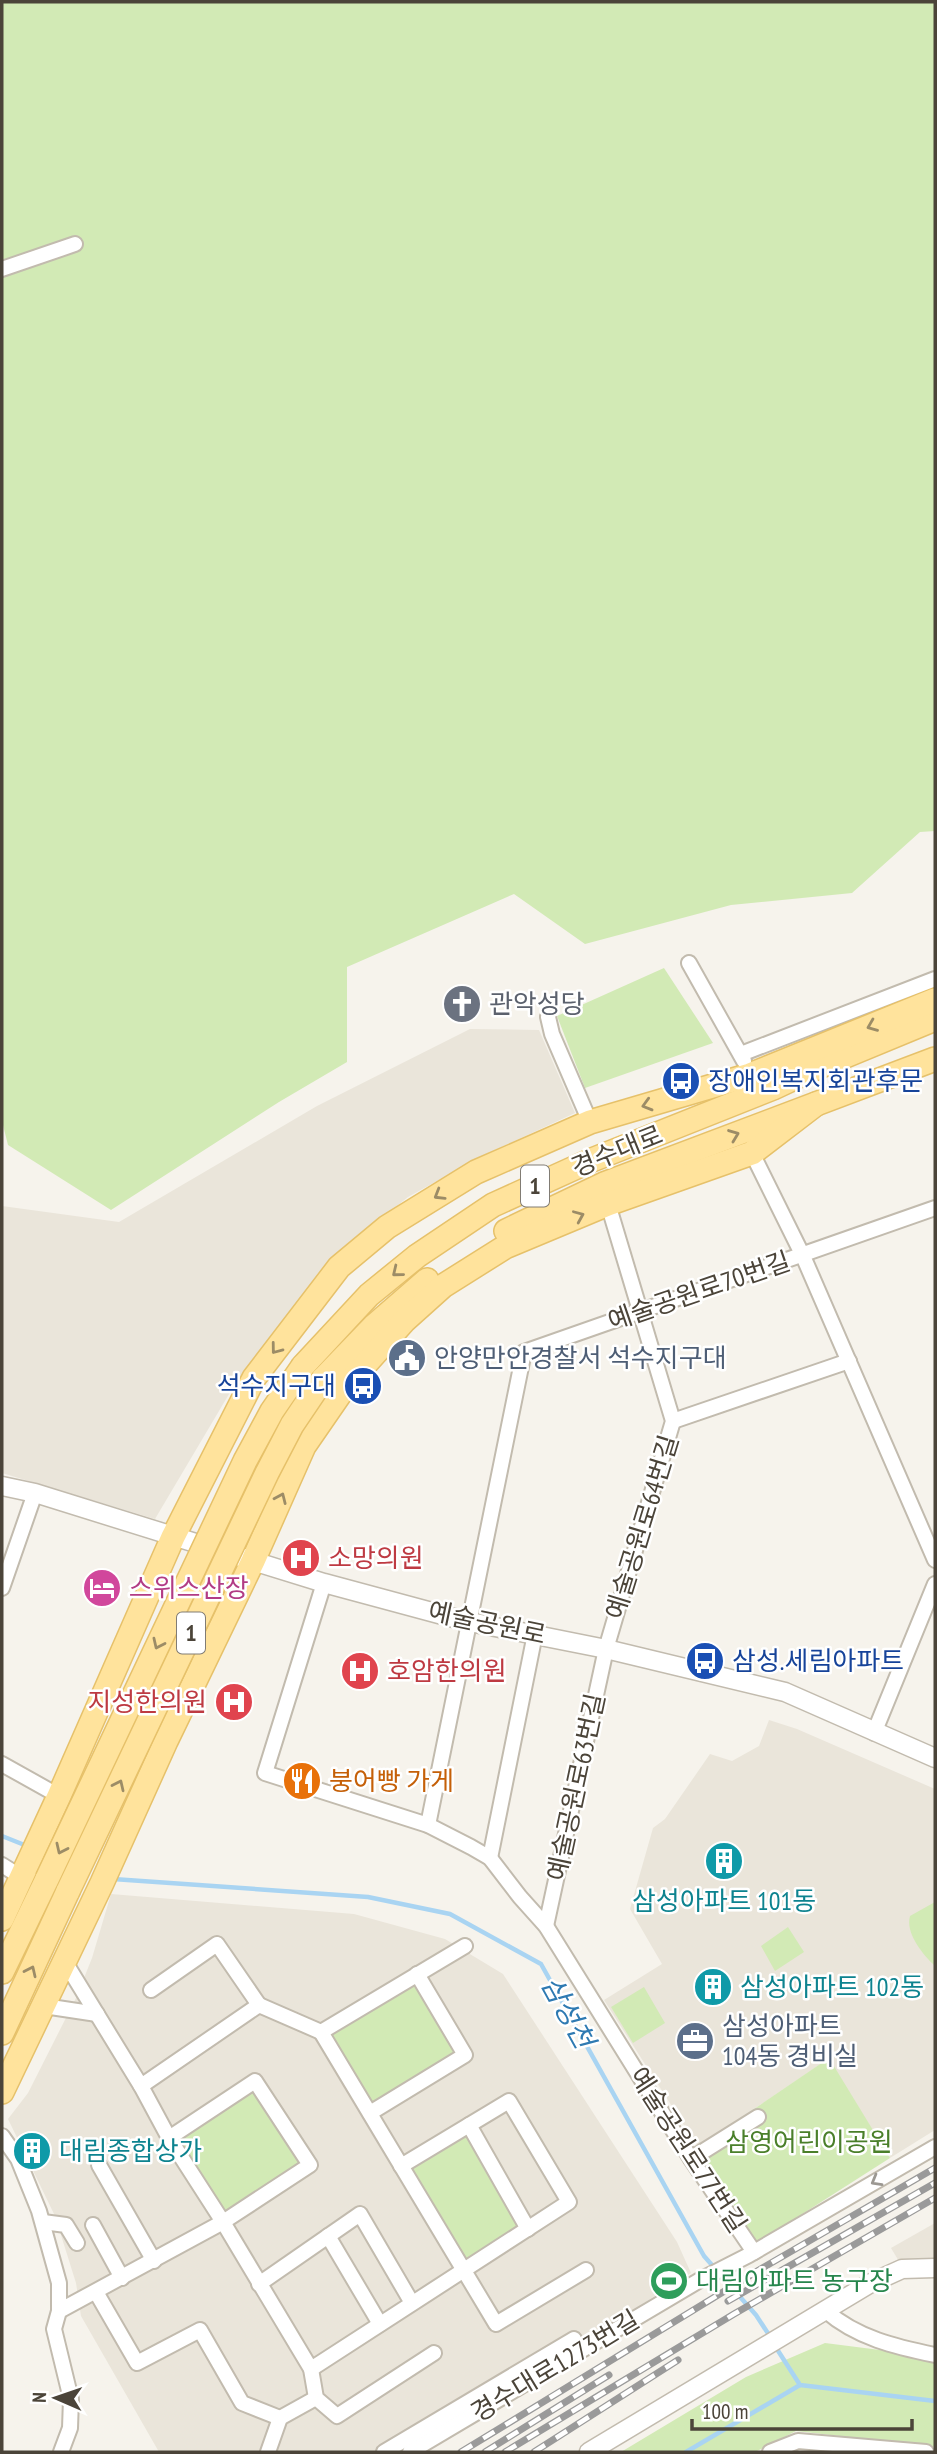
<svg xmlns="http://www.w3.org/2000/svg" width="937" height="2454" font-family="'PT Sans Narrow','Noto Sans KR',sans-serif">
<rect width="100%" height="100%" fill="#f6f3ec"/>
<g fill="#eae5da">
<path d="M470 1029 539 1030 575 1113 484 1155 408 1197 327 1262 285 1324 232 1389 155 1519 2 1473V1206L119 1222 317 1106Z"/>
<path d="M769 1720 797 1729 935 1789V2130L890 2158 828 2059 698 2147 604 2000 662 1964 630 1909 653 1828 665 1819 710 1754 732 1761 759 1746Z"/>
<path d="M111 1894 354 1914 445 1939 503 1974 677 2242 691 2273 515 2385 397 2452H159L81 2316 76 2283 55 2216 8 2119 28 2093 76 1998 92 1958Z"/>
<path d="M935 2223V2260L900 2263 891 2248Z"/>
</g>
<g fill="#d2eab5">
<path d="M2 2H935V831L920 832 852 893 731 905 585 944 514 894 347 967V1062L279 1102 111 1210 8 1145 2 1121Z"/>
<path d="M664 968 713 1043 585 1088 557 1016Z"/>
<path d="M935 1902V1966C923 1955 905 1933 910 1916Z"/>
<path d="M788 1927 804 1952 775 1971 761 1946Z"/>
<path d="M417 1974 465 2055 370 2113 321 2032Z"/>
<path d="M644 1987 665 2023 633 2043 611 2007Z"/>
<path d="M829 2058 890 2158 757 2243 698 2147Z"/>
<path d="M255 2081 310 2165 223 2222 169 2138Z"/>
<path d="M469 2125 528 2229 464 2270 401 2166Z"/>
<path d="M825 2343 935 2357V2447L796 2431 755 2452H621L746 2377Z"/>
</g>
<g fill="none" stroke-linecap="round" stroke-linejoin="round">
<g stroke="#a9d4f2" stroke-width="4.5">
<path d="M2 1836 27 1846"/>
<path d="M113 1879 368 1897 450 1914 541 1964 704 2256 756 2315 771 2338"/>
<path d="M775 2346 800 2385 935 2401"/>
<path d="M686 2452 800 2385"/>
</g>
<defs>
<g id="minor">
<path d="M2 269 75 244"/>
<path d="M689 963 744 1061"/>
<path d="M548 1017 552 1034 590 1122"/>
<path d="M741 1054 935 979"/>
<path d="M752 1153 803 1256 935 1560"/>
<path d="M673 1421 849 1361"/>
<path d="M324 1583 265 1773 428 1825 471 1847 490 1858 520 1897 546 1926 691 2159 754 2252"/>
<path d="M2 1588 35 1493"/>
<path d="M874 1733 935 1584"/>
<path d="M2 1764 59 1796"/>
<path d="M428 1825 524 1352 935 1208"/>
<path d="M490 1858 535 1634"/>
<path d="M2 1865 21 1877"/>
<path d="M546 1926 606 1649 673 1421 608 1204"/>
<path d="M65 1962 141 2086 169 2138 223 2222 311 2369 316 2398 337 2416 434 2353"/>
<path d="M151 1990 217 1944 259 2005"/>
<path d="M44 2006 97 2014"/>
<path d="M321 2032 496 2324 586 2270"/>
<path d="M141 2086 259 2005 321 2032 465 1946"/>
<path d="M370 2113 465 2055 417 1974"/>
<path d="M469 2125 528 2229"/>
<path d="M2 2136 18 2159 39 2211 59 2283V2311L54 2329 71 2399 70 2428 61 2452"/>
<path d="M691 2159 758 2117"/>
<path d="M99 2165 154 2261"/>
<path d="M43 2222 66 2225 77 2243"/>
<path d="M93 2225 122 2278"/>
<path d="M328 2236 380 2324"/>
<path d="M259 2284 360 2214 412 2303"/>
<path d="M96 2292 137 2363 200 2330 242 2403 280 2418"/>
<path d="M59 2311 223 2222 310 2165 255 2081 169 2138"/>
<path d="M826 2311C857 2338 896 2347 935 2355"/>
<path d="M311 2369 569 2202 509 2101 401 2166"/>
<path d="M268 2452 280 2418 316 2398"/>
<path d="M384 2452 574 2339"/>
<path d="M410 2452 700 2280 749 2255 935 2147"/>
<path d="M770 2452 798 2441 926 2452"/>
</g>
<g id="tertiary">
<path d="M2 1486 35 1493 324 1583 465 1621 606 1649 785 1692 935 1758"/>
<path d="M589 2452 869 2284 902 2269 935 2268"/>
</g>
<g id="primary">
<path d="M506 1231 604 1184 935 1059"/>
<path d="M303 1366 369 1295 417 1256 493 1205 592 1160 773 1088 809 1071 935 1019"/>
<path d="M323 1379 374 1326 427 1280"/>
<path d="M2 1919 59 1796 173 1537 254 1378 339 1267 387 1227 476 1172 590 1122 750 1075 935 1000"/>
<path d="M2 1972 47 1879"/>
<path d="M2 2033 68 1891"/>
<path d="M2 2092 102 1883 166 1741 253 1561 304 1446 344 1388 404 1321 443 1286 505 1247 608 1204 752 1153 816 1104"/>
</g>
</defs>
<use href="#minor" stroke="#c2bbae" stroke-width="18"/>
<use href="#tertiary" stroke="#c2bbae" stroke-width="21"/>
<use href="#primary" stroke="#e6c16a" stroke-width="26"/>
<use href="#minor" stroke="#fff" stroke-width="14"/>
<use href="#tertiary" stroke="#fff" stroke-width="18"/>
<use href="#primary" stroke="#ffe39c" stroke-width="23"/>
<defs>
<g id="rail">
<path d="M728 2301 935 2183"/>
<path d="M461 2452 759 2270 935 2168"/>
<path d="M485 2452 609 2375"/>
<path d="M505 2452 734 2314 935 2198"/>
<path d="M534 2452 678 2360"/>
</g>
</defs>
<use href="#rail" stroke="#9a9a9a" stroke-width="7"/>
<use href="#rail" stroke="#fff" stroke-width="4.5" stroke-dasharray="13" stroke-linecap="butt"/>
<defs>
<g id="primary-bridge">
<path d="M47 1879 245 1461 272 1411 303 1366"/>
<path d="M68 1891 267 1473 292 1425 323 1379"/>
</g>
</defs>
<use href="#primary-bridge" stroke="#e6c16a" stroke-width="26" stroke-linecap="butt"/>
<use href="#primary-bridge" stroke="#ffe39c" stroke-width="23"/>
</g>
<defs><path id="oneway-chevron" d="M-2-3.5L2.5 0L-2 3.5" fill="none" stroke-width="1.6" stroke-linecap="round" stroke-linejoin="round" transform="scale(1.75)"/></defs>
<g stroke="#9c8c66">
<use href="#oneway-chevron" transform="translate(872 1026) rotate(158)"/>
<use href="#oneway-chevron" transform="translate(647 1105) rotate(164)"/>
<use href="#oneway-chevron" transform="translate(734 1135) rotate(-21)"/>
<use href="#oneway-chevron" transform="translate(439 1195) rotate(149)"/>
<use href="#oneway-chevron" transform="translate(579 1216) rotate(-23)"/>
<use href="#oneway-chevron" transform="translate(397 1272) rotate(141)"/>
<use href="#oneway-chevron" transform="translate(276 1349) rotate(127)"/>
<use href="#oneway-chevron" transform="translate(281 1498) rotate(-66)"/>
<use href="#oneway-chevron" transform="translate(158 1644) rotate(115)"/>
<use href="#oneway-chevron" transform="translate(119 1785) rotate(-65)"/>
<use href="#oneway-chevron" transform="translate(61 1849) rotate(115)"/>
<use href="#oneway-chevron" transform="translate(31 1971) rotate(-65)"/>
</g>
<use stroke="#9c9892" href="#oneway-chevron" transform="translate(876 2181) rotate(150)"/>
<defs>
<symbol id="church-disc" viewBox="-11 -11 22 22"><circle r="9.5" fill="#6b7280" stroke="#fff"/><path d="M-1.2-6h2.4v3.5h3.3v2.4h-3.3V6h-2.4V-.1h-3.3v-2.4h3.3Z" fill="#fff"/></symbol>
<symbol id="bus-disc" viewBox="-11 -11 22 22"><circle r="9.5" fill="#1a4fb4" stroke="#fff"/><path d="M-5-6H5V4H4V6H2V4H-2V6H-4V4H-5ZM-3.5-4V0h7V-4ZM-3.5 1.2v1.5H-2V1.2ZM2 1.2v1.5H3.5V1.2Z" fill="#fff"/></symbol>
<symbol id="civic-disc" viewBox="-11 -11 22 22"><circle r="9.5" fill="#5c6f8a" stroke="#fff"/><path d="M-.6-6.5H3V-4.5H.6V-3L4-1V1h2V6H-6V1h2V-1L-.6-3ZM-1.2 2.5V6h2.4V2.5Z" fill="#fff"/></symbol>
<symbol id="hospital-disc" viewBox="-11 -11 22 22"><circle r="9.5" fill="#e0444e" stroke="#fff"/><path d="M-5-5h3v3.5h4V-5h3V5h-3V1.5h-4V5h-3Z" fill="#fff"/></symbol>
<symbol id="hotel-disc" viewBox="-11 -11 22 22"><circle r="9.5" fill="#d1479c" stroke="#fff"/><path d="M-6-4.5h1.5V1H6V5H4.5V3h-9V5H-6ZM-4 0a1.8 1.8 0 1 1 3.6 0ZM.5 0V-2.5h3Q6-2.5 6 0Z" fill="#fff"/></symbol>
<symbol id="restaurant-disc" viewBox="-11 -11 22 22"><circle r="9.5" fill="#e8710a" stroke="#fff"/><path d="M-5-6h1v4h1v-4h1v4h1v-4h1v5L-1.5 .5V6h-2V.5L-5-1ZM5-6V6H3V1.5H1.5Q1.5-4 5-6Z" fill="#fff"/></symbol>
<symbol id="building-disc" viewBox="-11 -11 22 22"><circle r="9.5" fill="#0f9aa8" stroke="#fff"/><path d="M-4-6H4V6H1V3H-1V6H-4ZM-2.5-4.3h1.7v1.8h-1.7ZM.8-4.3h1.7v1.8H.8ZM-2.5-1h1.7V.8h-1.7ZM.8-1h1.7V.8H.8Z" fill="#fff"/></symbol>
<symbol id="office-disc" viewBox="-11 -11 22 22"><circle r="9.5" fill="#5c6f8a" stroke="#fff"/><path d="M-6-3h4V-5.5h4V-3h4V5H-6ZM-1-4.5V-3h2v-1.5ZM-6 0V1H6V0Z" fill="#fff"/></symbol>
<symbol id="stadium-disc" viewBox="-11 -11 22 22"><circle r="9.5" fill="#2e9e5b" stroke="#fff"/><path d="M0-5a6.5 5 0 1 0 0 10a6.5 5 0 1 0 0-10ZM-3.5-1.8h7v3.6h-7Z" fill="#fff"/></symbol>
</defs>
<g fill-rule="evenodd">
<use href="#church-disc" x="440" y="982" width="44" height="44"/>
<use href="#bus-disc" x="659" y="1059" width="44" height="44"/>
<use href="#civic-disc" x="385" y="1336" width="44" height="44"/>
<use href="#bus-disc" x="341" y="1364" width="44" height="44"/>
<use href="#hospital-disc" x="279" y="1536" width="44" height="44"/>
<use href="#hotel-disc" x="80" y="1566" width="44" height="44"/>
<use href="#bus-disc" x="683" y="1639" width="44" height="44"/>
<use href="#hospital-disc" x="338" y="1649" width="44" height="44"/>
<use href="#hospital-disc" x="212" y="1680" width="44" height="44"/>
<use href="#restaurant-disc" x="280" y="1759" width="44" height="44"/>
<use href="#building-disc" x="702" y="1839" width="44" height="44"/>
<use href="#building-disc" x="691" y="1965" width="44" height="44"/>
<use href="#office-disc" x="673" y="2019" width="44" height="44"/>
<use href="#building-disc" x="10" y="2129" width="44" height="44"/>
<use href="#stadium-disc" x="647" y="2259" width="44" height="44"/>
</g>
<g text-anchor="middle" stroke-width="5" stroke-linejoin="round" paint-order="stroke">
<g fill="#fff" stroke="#817c74" stroke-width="2">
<rect x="521" y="1165.5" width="28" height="41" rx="5"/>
<rect x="177" y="1612.5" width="28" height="41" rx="5"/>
</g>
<g font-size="24" font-weight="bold" fill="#4b4439">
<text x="535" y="1194">1</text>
<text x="191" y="1641">1</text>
</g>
<g font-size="26" fill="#5b616d" stroke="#fff" text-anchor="start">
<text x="489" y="1013">관악성당</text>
</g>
<g font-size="26" fill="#164399" stroke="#fff" text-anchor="start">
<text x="708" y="1090">장애인복지회관후문</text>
<text x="336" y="1395" text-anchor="end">석수지구대</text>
<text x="732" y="1670">삼성.세림아파트</text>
</g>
<g font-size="26" fill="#4b4439" stroke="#fff">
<text transform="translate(617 1151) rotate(-22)" y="9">경수대로</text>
<text transform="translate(699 1291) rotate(-19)" y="9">예술공원로70번길</text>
<text transform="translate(642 1527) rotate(-73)" y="9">예술공원로64번길</text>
<text transform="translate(487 1623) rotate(12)" y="9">예술공원로</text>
<text transform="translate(576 1787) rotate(-78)" y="9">예술공원로63번길</text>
<text transform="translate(688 2150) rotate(57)" y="9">예술공원로77번길</text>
<text transform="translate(555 2366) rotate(-31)" y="9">경수대로1273번길</text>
</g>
<g font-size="26" fill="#4e5e75" stroke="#fff" text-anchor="start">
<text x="434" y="1367">안양만안경찰서 석수지구대</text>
<text x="722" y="2035">삼성아파트<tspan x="722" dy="30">104동 경비실</tspan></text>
</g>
<g font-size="26" fill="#be3a42" stroke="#fff" text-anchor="start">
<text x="328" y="1567">소망의원</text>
<text x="387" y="1680">호암한의원</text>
<text x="207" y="1711" text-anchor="end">지성한의원</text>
</g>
<g font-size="26" fill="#b23c85" stroke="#fff" text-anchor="start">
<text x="129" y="1597">스위스산장</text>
</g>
<g font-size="26" fill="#c56008" stroke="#fff" text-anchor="start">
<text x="329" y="1790">붕어빵 가게</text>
</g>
<g font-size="26" fill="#0d838f" stroke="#fff" text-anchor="start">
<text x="724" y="1910" text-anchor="middle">삼성아파트 101동</text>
<text x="740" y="1996">삼성아파트 102동</text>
<text x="59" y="2160">대림종합상가</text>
</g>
<g font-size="26" fill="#4a7f2a" stroke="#fff">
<text x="809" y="2151">삼영어린이공원</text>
</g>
<g font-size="26" fill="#27864d" stroke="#fff" text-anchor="start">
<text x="696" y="2290">대림아파트 농구장</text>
</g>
<g font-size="28" font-style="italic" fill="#2e7ab2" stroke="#fff">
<text transform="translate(568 2012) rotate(61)" y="10">삼성천</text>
</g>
</g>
<rect width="937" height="2454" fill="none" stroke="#4b4439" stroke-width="7"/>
<g transform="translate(56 2398) rotate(272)" stroke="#ffffff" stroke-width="5" paint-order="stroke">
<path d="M0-5L12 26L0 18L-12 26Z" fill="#4b4439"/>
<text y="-10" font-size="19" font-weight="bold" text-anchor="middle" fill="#4b4439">N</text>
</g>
<path d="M692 2419v10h220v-10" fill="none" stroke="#4b4439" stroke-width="3.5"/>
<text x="702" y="2419" font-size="21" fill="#4b4439" stroke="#ffffff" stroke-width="5" paint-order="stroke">100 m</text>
</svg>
